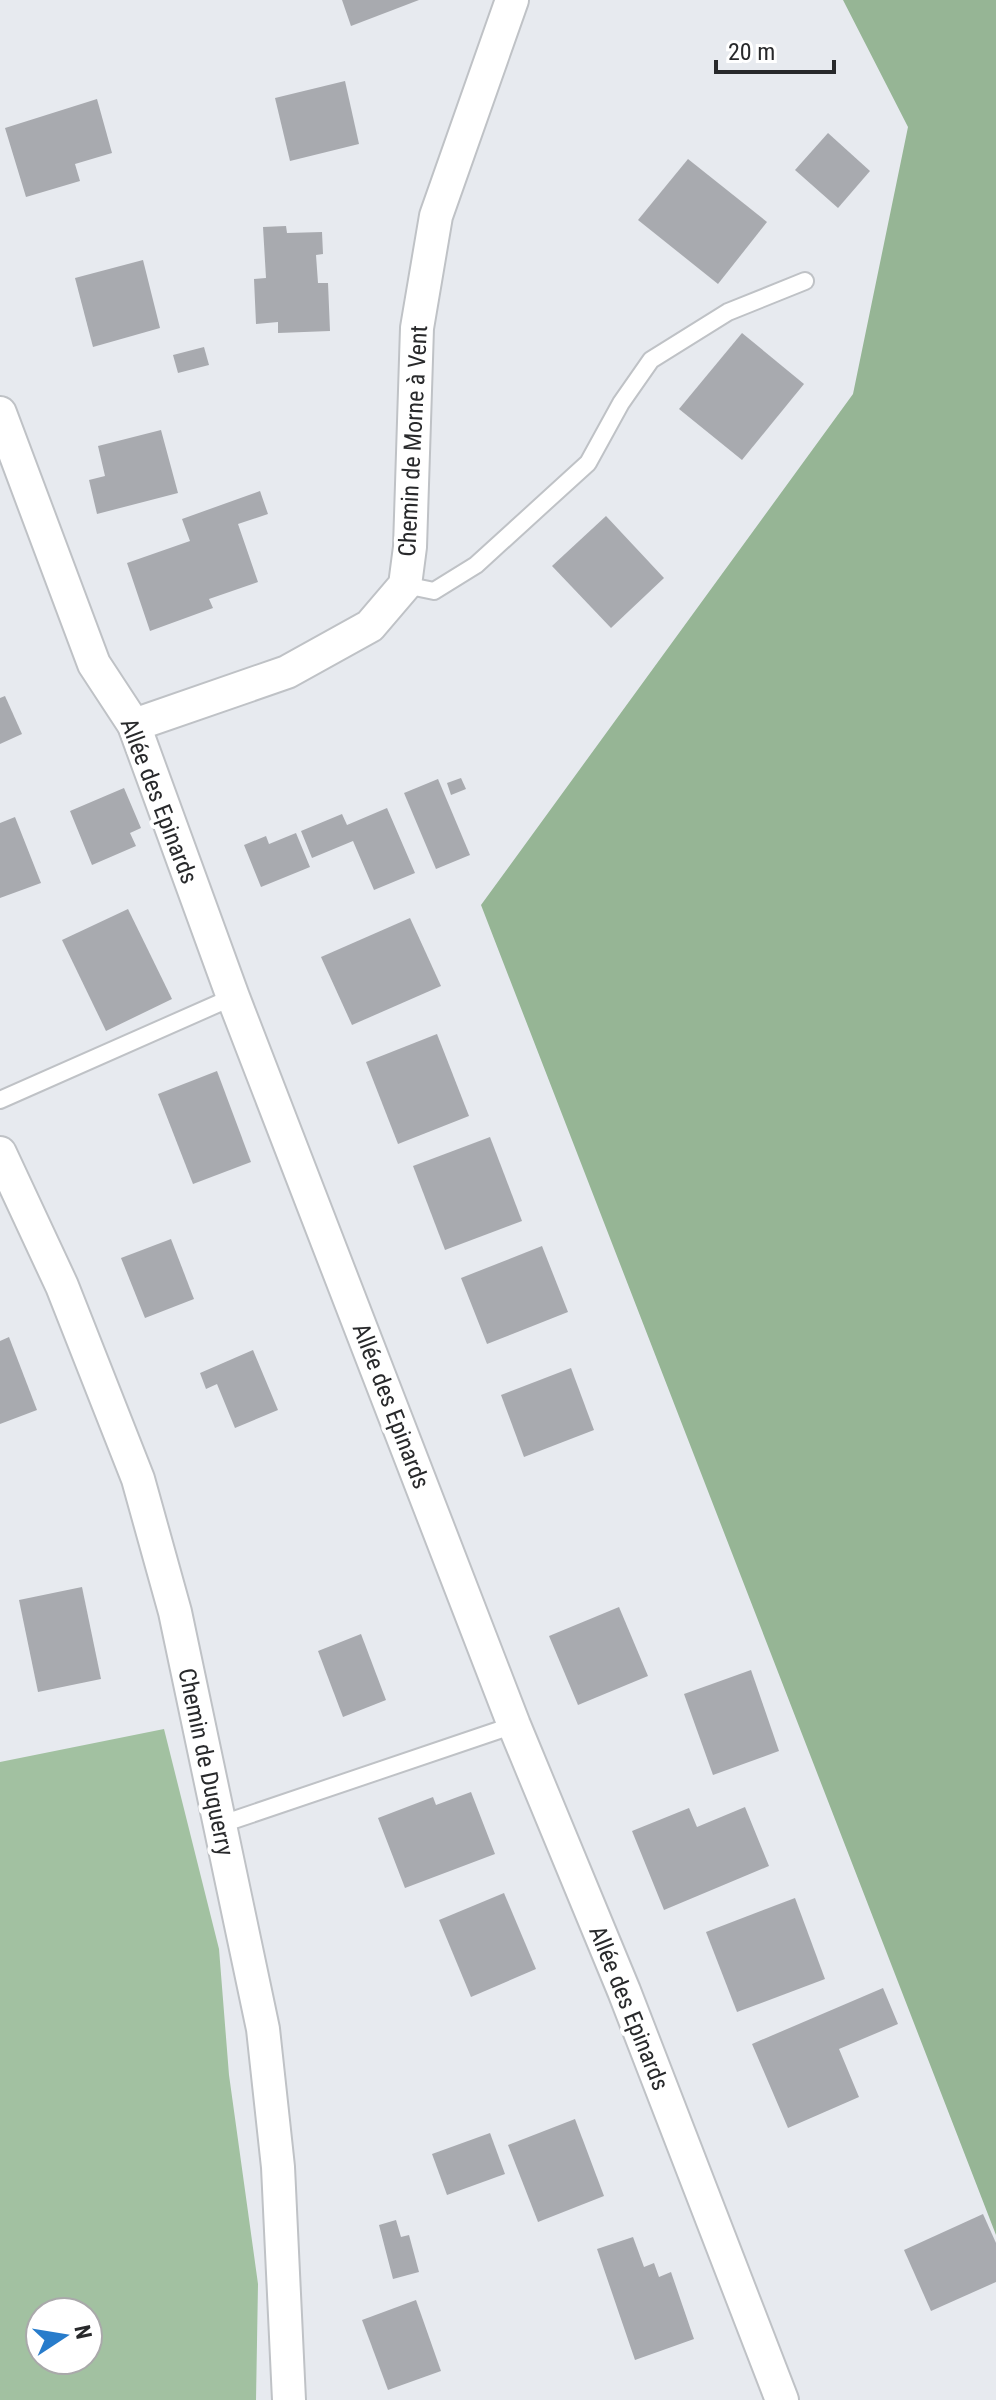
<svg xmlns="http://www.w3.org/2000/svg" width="996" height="2400" font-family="'Roboto Condensed',sans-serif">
<rect width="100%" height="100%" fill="#e7eaef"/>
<path fill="#a2c1a1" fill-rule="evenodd" d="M164 1729 219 1949 229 2075 258 2284 256 2400H0V1762ZM88 2312V2360H40V2312Z"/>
<path fill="#96b595" d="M843 0H996V2235L481 905 853 394 908 127Z"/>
<g fill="#a8aaaf">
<path d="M342 0H419L351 26Z"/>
<path d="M345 81 359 144 290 161 275 98Z"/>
<path d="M97 99 112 153 75 164 80 181 26 197 5 128Z"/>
<path d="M828 133 870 171 838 208 795 170Z"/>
<path d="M688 159 767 222 718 284 638 220Z"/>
<path d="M286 226 287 233 322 232 323 254 316 255 318 283H328L330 331 278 333V322L256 324 254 279 266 278 263 227Z"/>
<path d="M143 260 160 328 93 347 75 278Z"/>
<path d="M742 333 804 384 742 460 679 409Z"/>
<path d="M204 347 209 365 178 373 173 355Z"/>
<path d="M161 430 178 493 97 514 89 480 105 476 98 446Z"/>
<path d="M260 491 268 514 238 524 258 582 209 599 213 608 150 631 127 563 190 541 182 519Z"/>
<path d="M606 516 664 578 611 628 552 566Z"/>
<path d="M5 696 22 734 0 744V698Z"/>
<path d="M461 778 466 789 451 795 447 783Z"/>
<path d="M438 779 470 855 436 869 404 793Z"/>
<path d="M124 788 141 828 130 833 136 846 92 865 70 811Z"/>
<path d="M387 808 415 873 374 890 353 841 312 858 301 831 342 814 347 825Z"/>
<path d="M15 817 41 883 0 898V823Z"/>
<path d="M296 833 310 867 261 887 244 845 266 836 269 844Z"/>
<path d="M128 909 172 999 106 1031 62 940Z"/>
<path d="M410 918 441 986 352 1025 321 957Z"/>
<path d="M437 1034 469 1116 398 1144 366 1062Z"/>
<path d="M217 1071 251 1162 193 1184 158 1094Z"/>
<path d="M490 1137 522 1221 445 1250 413 1166Z"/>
<path d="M171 1239 194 1299 145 1318 121 1258Z"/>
<path d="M542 1246 568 1312 487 1344 461 1278Z"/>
<path d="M9 1337 37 1410 0 1424V1341Z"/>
<path d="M253 1350 278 1410 235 1428 217 1384 206 1389 200 1373Z"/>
<path d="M571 1368 594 1430 524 1457 501 1395Z"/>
<path d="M82 1587 101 1679 38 1692 19 1600Z"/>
<path d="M619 1607 648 1676 578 1705 549 1636Z"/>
<path d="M361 1634 386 1700 343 1717 318 1651Z"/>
<path d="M751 1670 779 1751 713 1775 684 1694Z"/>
<path d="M471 1792 495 1854 405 1888 378 1818 433 1797 436 1805Z"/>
<path d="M745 1807 769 1866 664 1910 632 1831 689 1808 697 1827Z"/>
<path d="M504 1893 536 1969 471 1997 439 1920Z"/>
<path d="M795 1898 825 1979 737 2012 706 1932Z"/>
<path d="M883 1988 898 2024 839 2049 859 2097 788 2128 752 2044Z"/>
<path d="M575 2119 604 2196 538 2222 508 2145Z"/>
<path d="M490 2133 505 2174 447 2195 432 2154Z"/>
<path d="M983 2214 996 2243V2282L931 2311 904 2250Z"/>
<path d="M396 2220 401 2237 409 2235 419 2272 393 2279 379 2225Z"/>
<path d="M633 2237 644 2267 654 2263 659 2277 671 2272 694 2339 635 2360 597 2249Z"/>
<path d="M416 2300 441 2371 388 2390 362 2320Z"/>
</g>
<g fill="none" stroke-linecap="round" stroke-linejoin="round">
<defs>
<g id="service">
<path d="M405 585 434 591 476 565 588 463 621 403 651 360 728 312 805 281"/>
<path d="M0 1100 233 997"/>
<path d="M219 1825 514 1725"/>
</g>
<g id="minor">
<path d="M0 413 94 664 134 725 233 997 514 1725 624 1991 782 2400"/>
<path d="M134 725 287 672 370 626 405 585 410 547 417 328 436 216 512 0"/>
<path d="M0 1153 62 1286 138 1479 175 1612 263 2029 278 2167 289 2400"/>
</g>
</defs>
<use href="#service" stroke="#bfc2c6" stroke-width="20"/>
<use href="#minor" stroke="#bfc2c6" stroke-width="36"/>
<use href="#service" stroke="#fff" stroke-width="16"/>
<use href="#minor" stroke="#fff" stroke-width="32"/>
</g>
<g text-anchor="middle" stroke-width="8" stroke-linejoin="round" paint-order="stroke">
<g font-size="24" fill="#28292b" stroke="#fff">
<text transform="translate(413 441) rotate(-87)" y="8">Chemin de Morne à Vent</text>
<text transform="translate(159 801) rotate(69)" y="8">Allée des Epinards</text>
<text transform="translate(391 1406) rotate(69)" y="8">Allée des Epinards</text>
<text transform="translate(206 1762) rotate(78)" y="8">Chemin de Duquerry</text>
<text transform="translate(629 2008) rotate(68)" y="8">Allée des Epinards</text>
</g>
</g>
<g transform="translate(64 2336) rotate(78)"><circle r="38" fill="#ffffff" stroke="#a9a9aa" stroke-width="2"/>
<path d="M0-6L14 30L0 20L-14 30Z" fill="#287ccb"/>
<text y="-12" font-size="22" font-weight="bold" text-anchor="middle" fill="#28292b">N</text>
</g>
<path d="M716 60v12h118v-12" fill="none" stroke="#28292b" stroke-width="4"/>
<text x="728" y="60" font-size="24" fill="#28292b" stroke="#ffffff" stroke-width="6" paint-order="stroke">20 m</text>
</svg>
